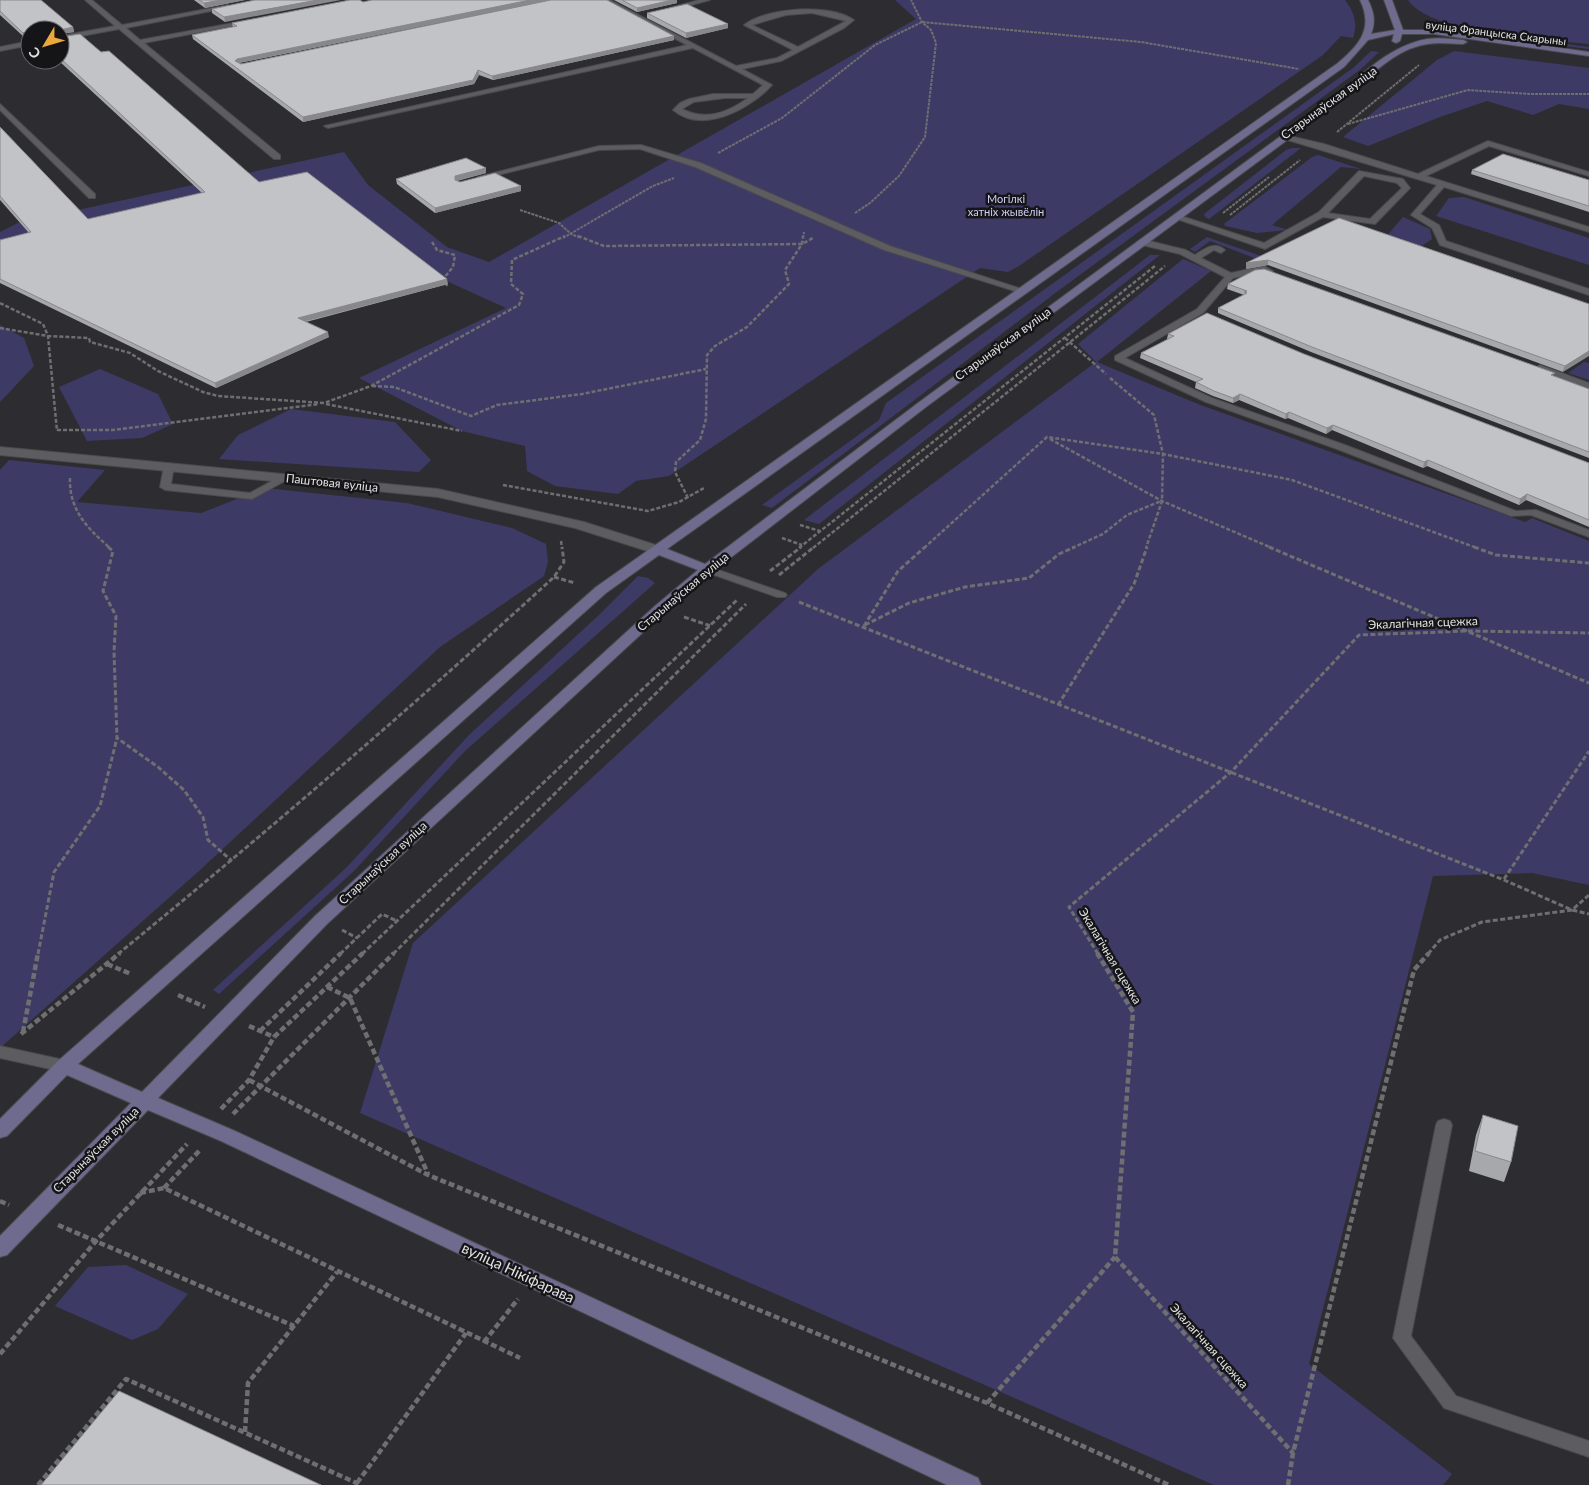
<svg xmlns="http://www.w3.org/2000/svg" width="1589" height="1485" font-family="Lato,sans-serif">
<rect width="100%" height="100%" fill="#2d2d31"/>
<g fill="#3d3a66">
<path d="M895 0H1345C1354 12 1358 23 1353 38L1341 36 1323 55 1019 266 1008 272 980 268 669 476 636 481 618 494 555 486 527 471 525 446 462 431 359 378 506 308 442 279 0 245V232L18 223 344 152 368 185 447 247 489 262 916 19Z"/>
<path d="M1408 0H1589V44C1548 39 1430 34 1408 0Z"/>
<path d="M1455 30 1589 47V49L1454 32Z"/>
<path d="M1371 51 1379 52 1361 69 1062 288 772 508 762 505 879 420 886 403 1353 68Z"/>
<path d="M1454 51 1589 68V109L1559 104 1533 115 1487 101 1440 117 1368 146 1343 137 1437 60Z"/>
<path d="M1292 148H1301L1209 219 1205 217 1204 214 1286 150Z"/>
<path d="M1318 155 1361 169 1341 167 1272 225 1288 230 1257 233 1225 226 1224 224 1312 157Z"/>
<path d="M1464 197 1589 238V265L1436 216 1449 198Z"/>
<path d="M1403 217 1430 229 1432 239 1417 249 1385 238Z"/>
<path d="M1207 237 1261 256 1257 259 1210 241 1195 252 1190 249Z"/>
<path d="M1150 255H1160L819 524 804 520Z"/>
<path d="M1183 259 1211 271 1097 362 1198 404 1525 522 1532 518 1589 541V885L1532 873 1433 876 1309 1364 1452 1474 1443 1485H1214L360 1113 413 943 818 569 1096 362 1078 344Z"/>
<path d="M0 325 24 338 34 366 0 402Z"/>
<path d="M1584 362 1589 363V380L1568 373Z"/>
<path d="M100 369 158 394 173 424 142 438 87 441 59 387Z"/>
<path d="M291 409 395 422 431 460 419 472 219 459 238 435Z"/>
<path d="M9 460 105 470 77 502 201 513 265 488 407 503 512 528 546 544 548 562 544 576 440 647 199 871 0 1048V470Z"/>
<path d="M638 576 648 578 655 583 465 751 354 871 219 994 213 990 347 867 469 735 600 614Z"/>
<path d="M126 1265 188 1294 158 1329 132 1340 55 1306 88 1267Z"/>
</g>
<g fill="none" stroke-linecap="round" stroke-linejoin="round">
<defs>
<g id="service">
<path d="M85 0H92L122 25 228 5 231 7 126 28 140 40 250 20V22L248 23 144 43 280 155V159H274L119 29 60 40V36L115 26Z"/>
<path d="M602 0H610L736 66 777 58 793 50 744 25C768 7 829 3 854 20L844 28 781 61 742 69 772 85C750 109 703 135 673 110L680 103 689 99 713 94H753L763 85 693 48 328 128 324 126 687 45ZM812 13 846 21 798 47 752 25 786 15ZM725 98H748C727 113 705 121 682 109L694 102Z"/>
<path d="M699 0H710L673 10 670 8Z"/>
<path d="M30 41V45L0 51V47Z"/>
<path d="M0 104 95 194V198H89L0 110Z"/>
<path d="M1281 134 1324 144 1418 174 1488 141 1589 172V176L1489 146 1426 176 1589 227V232L1444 187 1420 214 1439 225 1446 241 1589 289V295L1440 245 1432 228 1411 215 1437 185 1281 138Z"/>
<path d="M641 145 701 163 890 246 1025 290 1018 292 884 250 695 167 640 149 599 150 482 179 478 177 599 146Z"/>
<path d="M1359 171 1403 179 1410 188 1375 224 1323 217 1265 249 1171 217 1178 215 1264 243 1319 212ZM1364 176 1397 183 1402 188 1370 219 1328 213Z"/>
<path d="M1141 239 1186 250 1195 255C1206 248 1214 241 1225 250L1221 253 1214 250 1201 258 1231 273 1264 266 1273 271 1269 274 1263 272 1233 278 1203 313 1125 358 1212 398 1345 445 1516 511 1536 510 1589 530V537L1531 515 1511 516 1337 449 1206 402 1115 360V356L1197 309 1225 277 1180 254 1138 244 1137 242Z"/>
<path d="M1540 365 1589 383V389L1537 370 1535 368Z"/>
<path d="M169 463 174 466 171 484 250 493 281 476 285 475 290 478 252 499 165 490 160 487 164 466Z"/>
<path d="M707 566 785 593 787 595 785 597H777L703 571 701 569 703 567Z"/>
<path d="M0 1046 64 1060 69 1062 72 1066 69 1070 64 1072 0 1058Z"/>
<path d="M1444 1119 1450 1121 1452 1125 1411 1336 1456 1396 1589 1441V1457L1444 1408 1393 1338 1436 1125 1438 1121Z"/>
</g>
<path id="minor" d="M0 447 438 489 584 522 662 547 664 550 657 554 575 528 438 497 0 455Z"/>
<path id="secondary" d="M1360 0H1368C1374 12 1376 22 1371 34L1395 30 1384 0H1392L1403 30H1434L1589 52V56L1434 34H1402L1400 41 1396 43 1392 41 1394 34 1368 40 1344 67 667 549 705 564 918 403 1338 94C1365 72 1392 45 1427 39 1439 37 1452 39 1463 40L1467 42 1463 44C1452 44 1439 42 1428 44 1395 48 1369 78 1344 98L926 407 712 572 665 612 327 924 158 1098 235 1131 978 1478 981 1485H947L221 1141 148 1110 7 1255 0 1257V1236L131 1103 67 1075 7 1136 0 1138V1119L58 1061 596 587 1338 63C1359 45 1374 29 1360 0ZM659 555 698 570 655 606 315 916 142 1092 78 1064 606 593Z"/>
</defs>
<use href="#service" stroke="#4a4a4d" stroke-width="2"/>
<use href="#minor" stroke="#4a4a4d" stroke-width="2"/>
<use href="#secondary" stroke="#4a4a4d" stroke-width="2"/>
<g stroke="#6f6f72" stroke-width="2" stroke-dasharray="3 1" stroke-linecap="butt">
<path d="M1348 124 1468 90 1530 94H1589"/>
<path d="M1337 132 1419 65"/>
<path d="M718 153 782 118 875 45 922 22 1141 42 1299 69"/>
<path d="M520 210 559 223 571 234 581 238"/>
<path d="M855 213 870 203 899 176 925 137 936 43 931 30 922 22 911 0"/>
<path d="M1223 213 1269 177"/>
<path d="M1230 215 1300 160"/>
<path d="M563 238 653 186 674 178"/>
<path d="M803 238 804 232"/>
</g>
<g stroke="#6f6f72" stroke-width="2.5" stroke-dasharray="4 2" stroke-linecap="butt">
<path d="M578 236 604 246 802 244 813 238"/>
<path d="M432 242 437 250 455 255 453 267 443 279 448 287"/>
<path d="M0 303 43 324 48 336 57 431"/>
<path d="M0 328 48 336 89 338 90 342 130 353 158 371 203 392 218 396 324 403 371 386 519 305 523 294 511 284 512 260 565 236"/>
<path d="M1065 338 1106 374"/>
<path d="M1110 378 1154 415 1163 454 1162 501 1146 548"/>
<path d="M372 386 394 387 471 416 497 405 582 394 706 369"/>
<path d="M326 404 462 431"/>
<path d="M57 430H113L319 404"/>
<path d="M1050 439 1162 501 1272 548"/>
<path d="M70 478C69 510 87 528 110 548"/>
<path d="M503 485 648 511 679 502 704 488"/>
<path d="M688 498 675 472 676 462 700 440 706 419 707 355 715 346 747 327 789 284 785 270 802 244 803 236"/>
<path d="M800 525 820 531"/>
<path d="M782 538 802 545"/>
<path d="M561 541 562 548"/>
<path d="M799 548 1155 266"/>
<path d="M813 548 1165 266"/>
<path d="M924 548 1047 437 1163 454 1292 480 1477 548"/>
<path d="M1072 548 1103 534 1127 515 1161 501"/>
</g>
<g stroke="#6f6f72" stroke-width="3" stroke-dasharray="5 2.5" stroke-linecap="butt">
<path d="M108 547 113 551 103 591 116 616 114 652 117 738 158 767 184 790 203 817 208 840 232 861"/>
<path d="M1269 547 1589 683"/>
<path d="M1474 547 1496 555 1589 563"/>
<path d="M770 571 801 547"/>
<path d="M779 575 814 547"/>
<path d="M554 577 575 583"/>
<path d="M799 602 1504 880 1572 910 1589 914"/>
<path d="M684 617 711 626"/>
<path d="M865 625 909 603 965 587 1029 578 1059 554 1075 547"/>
<path d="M864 626 898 571 925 547"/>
<path d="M1058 705 1134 584 1147 547"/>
<path d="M1504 879 1589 751"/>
<path d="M342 930 357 938"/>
<path d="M38 954 54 872 100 806 117 738"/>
<path d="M118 954C267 832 412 707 554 577L564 562 562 547"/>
<path d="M340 954 382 914 397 921"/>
<path d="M362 954 737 600"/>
<path d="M393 954 746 604"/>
<path d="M1098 954 1069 907 1231 772 1359 635 1468 631 1589 633"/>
<path d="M1428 954 1440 940 1482 922 1572 910 1589 895"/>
</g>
<g stroke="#6f6f72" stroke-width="4.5" stroke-dasharray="6 3" stroke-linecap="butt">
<path d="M1097 953 1133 1012 1115 1257 1293 1453"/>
<path d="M107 964 131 974"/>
<path d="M327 987 350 998 428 1174"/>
<path d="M178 995 205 1007"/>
<path d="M249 1026 274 1037"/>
<path d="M260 1031 341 953"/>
<path d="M23 1032 38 953"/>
<path d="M21 1034 120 953"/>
<path d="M249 1080 428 1175 987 1403 1169 1485"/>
<path d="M221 1109 249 1080 274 1037 363 953"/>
<path d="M233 1114 394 953"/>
<path d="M164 1188 200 1150"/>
<path d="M140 1193 164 1188 520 1358"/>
<path d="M0 1201 9 1205"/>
<path d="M58 1225 294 1326"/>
<path d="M484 1342 518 1299"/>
<path d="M0 1354 96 1241 187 1144"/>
<path d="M987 1403 1115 1257"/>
<path d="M245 1432 248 1383 337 1272"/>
<path d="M357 1483 466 1333"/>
<path d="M38 1485 126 1379 361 1485"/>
<path d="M1288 1485 1293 1453 1414 970 1429 953"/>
</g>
<use href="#service" fill="#5d5d61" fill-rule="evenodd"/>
<use href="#minor" fill="#5d5d61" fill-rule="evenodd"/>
<use href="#secondary" fill="#6e6b8f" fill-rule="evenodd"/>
</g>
<g fill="#a7a8ab" fill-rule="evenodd">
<path d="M0 0 73 27 74 32 60 34V30H30L24 37 0 15Z"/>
<path d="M194 0H245L205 8Z"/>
<path d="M255 0 225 22 212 13V9Z"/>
<path d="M551 0 674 40 493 80 479 75 474 84 303 122 193 39 192 35 233 27 232 23 363 2ZM551 0 241 64 239 63Z"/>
<path d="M614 0H677V3L637 12Z"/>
<path d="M647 13 728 24V28L686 38 647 18Z"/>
<path d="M60 37 101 52 259 182 448 284 306 322 329 337 216 388 0 283V240L29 233 0 200V127L88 219 202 193 58 60H60Z"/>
<path d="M486 168V173L457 181 460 182 521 191 435 213 397 184 396 179Z"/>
<path d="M1472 170 1589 180V212L1471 174Z"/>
<path d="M1339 218 1589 304 1563 372 1268 265 1246 269V263Z"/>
<path d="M1228 284 1554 376 1589 389V458L1311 352 1218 313V308L1244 295 1227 289Z"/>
<path d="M1168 334 1304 354 1589 463V527L1526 500 1519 505 1427 466 1423 468 1332 430 1326 434 1288 418 1285 419 1239 400 1233 403 1213 396 1195 388 1196 382 1140 358 1141 353 1168 339H1167Z"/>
<path d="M1483 1115 1511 1162 1504 1182 1469 1171 1476 1135Z"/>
</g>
<g fill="#88888b">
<path d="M221 0H245L205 8 204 3Z"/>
<path d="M318 0H341L225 22 224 17Z"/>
<path d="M530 0H551L238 63 235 61 237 59Z"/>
<path d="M672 0H677V3L637 12V8Z"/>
<path d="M728 24V28L686 38V33Z"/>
<path d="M73 27 74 32 60 34V30Z"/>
<path d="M30 31V36L24 37 23 33Z"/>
<path d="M674 36V40L493 80 492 76Z"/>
<path d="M478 70 479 75 474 84 303 122V117Z"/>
<path d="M486 168V173L456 181 455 180V176Z"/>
<path d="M521 186V191L435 213V208Z"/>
<path d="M1268 260V265L1246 269V263Z"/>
<path d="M447 279 448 284 299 323 298 318Z"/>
<path d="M328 332 329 337 216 388 215 383Z"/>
<path d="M1589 351V356L1563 372 1565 366Z"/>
<path d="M1240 394 1239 400 1233 403V398Z"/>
<path d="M1289 412 1288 418 1285 419 1286 414Z"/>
<path d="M1333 425 1332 430 1326 434 1327 428Z"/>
<path d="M1428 460 1427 466 1423 468 1424 462Z"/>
<path d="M1527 494 1526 500 1519 505 1520 499Z"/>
</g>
<g fill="#c2c3c7" stroke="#88888b">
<path d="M0 0H41L73 27 60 30H30V31L23 33 0 11Z"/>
<path d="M199 0H221L204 3Z"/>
<path d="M255 0H318L224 17 212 9Z"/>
<path d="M350 0H360L363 2 372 0H530L237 59 235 61 241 64 551 0H607L674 36 492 76 478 70 473 80 303 117 192 35 237 26 232 23Z"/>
<path d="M622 0H672L637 8Z"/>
<path d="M687 4 728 24 686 33 647 13Z"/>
<path d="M80 34 101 52 109 51 259 182 307 172 447 279 298 318 328 332 215 383 0 279V240L31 232 0 196V127L88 219 205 192 60 58V37Z"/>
<path d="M1503 154 1589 180V206L1472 170Z"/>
<path d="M466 158 486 168 455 176V180L460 182 495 173 521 186 435 208 396 179Z"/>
<path d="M1339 218 1589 304V351L1565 366 1268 260 1246 263Z"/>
<path d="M1264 269 1555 373 1551 375 1589 389V452L1312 347 1218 308 1247 293 1244 292 1247 291 1228 284 1255 270Z"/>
<path d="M1207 313 1304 354 1589 463V520L1527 494 1520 499 1428 460 1424 462 1333 425 1327 428 1289 412 1286 414 1240 394 1233 398 1214 391 1196 382 1203 379 1141 353 1174 336 1168 334Z"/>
<path d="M1483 1115 1518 1126 1511 1162 1475 1151Z"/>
<path d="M119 1391 321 1485H41Z"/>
</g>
<g text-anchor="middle" stroke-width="5" stroke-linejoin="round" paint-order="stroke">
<g font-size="11" fill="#e1e1e3" stroke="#151517">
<text transform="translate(1496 33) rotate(7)" y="4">вуліца Францыска Скарыны</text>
</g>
<g font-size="11" fill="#cecff6" stroke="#151517">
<text x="1006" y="203">Могілкі<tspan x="1006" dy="13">хатніх жывёлін</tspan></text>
</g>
<g font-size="12" fill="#e1e1e3" stroke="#151517">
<text transform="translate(1329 103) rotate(-36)" y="4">Старынаўская вуліца</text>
<text transform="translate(1003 344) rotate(-36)" y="4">Старынаўская вуліца</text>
<text transform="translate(332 483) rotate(6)" y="4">Паштовая вуліца</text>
<text transform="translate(683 592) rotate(-40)" y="4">Старынаўская вуліца</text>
<text transform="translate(1423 623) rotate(-2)" y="4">Экалагічная сцежка</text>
<text transform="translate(383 863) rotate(-43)" y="4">Старынаўская вуліца</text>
<text transform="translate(1110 956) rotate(59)" y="4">Экалагічная сцежка</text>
<text transform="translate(96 1150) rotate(-45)" y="4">Старынаўская вуліца</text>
<text transform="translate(1209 1346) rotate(48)" y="4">Экалагічная сцежка</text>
</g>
<g font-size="15" fill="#e1e1e3" stroke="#151517">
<text transform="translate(518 1273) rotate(25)" y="5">вуліца Нікіфарава</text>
</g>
</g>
<g transform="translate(45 45) rotate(232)"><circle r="24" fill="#151517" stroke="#676769"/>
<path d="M0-4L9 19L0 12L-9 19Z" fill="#eda83b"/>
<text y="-8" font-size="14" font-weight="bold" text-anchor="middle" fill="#e1e1e3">С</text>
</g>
</svg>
